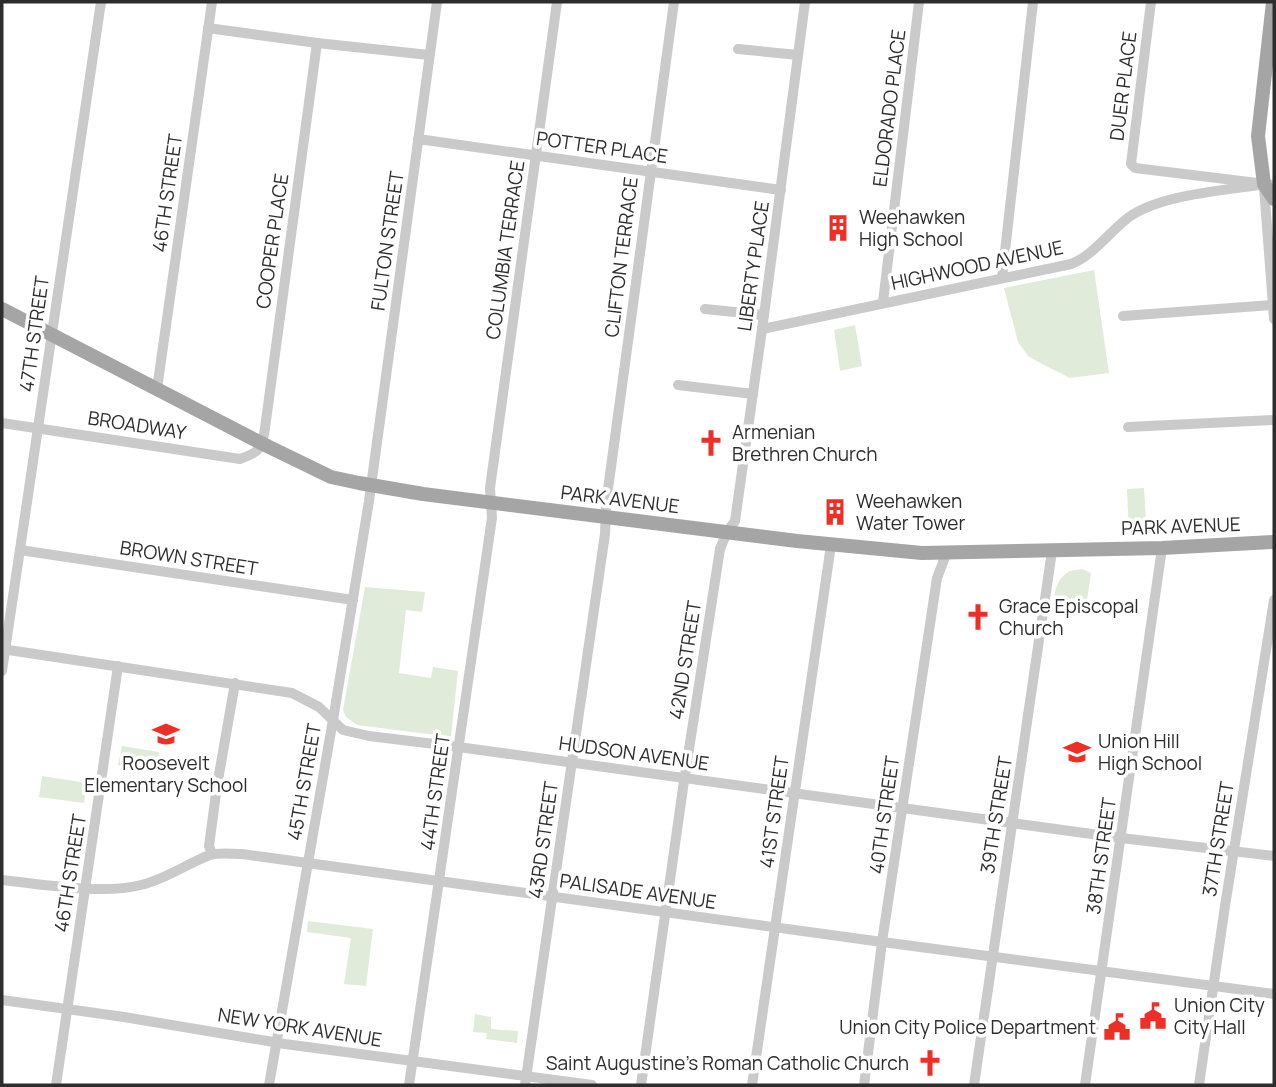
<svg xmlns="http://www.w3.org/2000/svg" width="1276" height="1087" font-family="Manrope,sans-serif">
<rect width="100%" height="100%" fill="#fff"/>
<g fill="#e1ebd9">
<path d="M1094 270 1109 373 1070 378 1044 365 1028 356 1018 342 1004 288Z"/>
<path d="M855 325 862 366 840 371 834 330Z"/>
<path d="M1144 488 1147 534 1129 535 1127 489Z"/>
<path d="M1082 569 1091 573 1085 613 1056 609C1052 596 1056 578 1070 571 1072 570 1079 570 1082 569Z"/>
<path d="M365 587 425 592 422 612 406 610 399 673 431 678 433 667 458 671 451 737 357 725 346 717 343 710Z"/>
<path d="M122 746 159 752 155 772 118 765Z"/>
<path d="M42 776 87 783 84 803 39 797Z"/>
<path d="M308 921 373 929 366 986 344 984 351 938 307 932Z"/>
<path d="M475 1014 491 1017V1029L518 1031 517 1043 486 1039 487 1033 473 1032Z"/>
</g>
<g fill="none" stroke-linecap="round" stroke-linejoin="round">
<g stroke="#cacaca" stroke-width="10">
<path d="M1151 2 1131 164 1135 168 1274 185"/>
<path d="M208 28 317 43 429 55"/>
<path d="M738 49 798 55"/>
<path d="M418 139 781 190"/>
<path d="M1264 187 1274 319"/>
<path d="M1002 278 1033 2"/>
<path d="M883 302 919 2"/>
<path d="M705 309 764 315"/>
<path d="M1123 316 1273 305"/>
<path d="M762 329 1071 264C1094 255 1109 232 1129 217 1162 194 1224 191 1264 184"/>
<path d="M678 385 753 394"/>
<path d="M157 389 212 2"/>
<path d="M2 423 240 459C260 452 262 449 265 428L317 43"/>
<path d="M1128 427 1274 420"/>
<path d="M20 550 353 600"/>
<path d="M2 649 292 693 319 707 343 730 369 736 451 746 1121 838 1274 856"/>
<path d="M2 671 101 2"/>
<path d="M212 854 209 846 217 786 235 683"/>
<path d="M2 880C42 884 102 895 141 885 166 879 186 864 210 855 219 852 232 854 242 854L875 941 1274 994"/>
<path d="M2 1000 124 1017 285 1044 592 1085"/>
<path d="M56 1085 118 666"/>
<path d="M269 1085 333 720 369 501 437 2"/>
<path d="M409 1085 492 518 490 488 557 2"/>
<path d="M525 1085 605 534 606 504 674 2"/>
<path d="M641 1085 683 788 720 549 727 532 735 521 764 315 805 2"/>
<path d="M752 1085 831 545"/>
<path d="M864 1085 882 942 937 578 947 552"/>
<path d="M974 1085 1052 551"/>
<path d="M1085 1085 1162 548"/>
<path d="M1199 1085 1225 906 1274 600"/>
</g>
<g stroke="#a5a5a5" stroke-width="14">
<path d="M1273 2 1258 136 1264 184 1274 199"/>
<path d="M2 309 263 444 331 477 359 483 423 494 797 541 922 553 1162 548 1274 542"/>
</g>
</g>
<defs>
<symbol id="building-bare" viewBox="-9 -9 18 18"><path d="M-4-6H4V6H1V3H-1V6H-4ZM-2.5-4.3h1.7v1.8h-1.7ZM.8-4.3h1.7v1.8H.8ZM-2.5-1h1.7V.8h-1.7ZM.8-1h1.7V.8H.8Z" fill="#ed2f26" stroke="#fff" stroke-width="2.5" paint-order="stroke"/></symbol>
<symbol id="church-bare" viewBox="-9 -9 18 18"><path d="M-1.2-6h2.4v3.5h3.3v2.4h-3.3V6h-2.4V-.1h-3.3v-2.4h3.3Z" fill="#ed2f26" stroke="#fff" stroke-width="2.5" paint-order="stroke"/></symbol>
<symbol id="school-bare" viewBox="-9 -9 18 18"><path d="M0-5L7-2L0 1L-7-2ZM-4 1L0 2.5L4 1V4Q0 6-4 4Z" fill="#ed2f26" stroke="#fff" stroke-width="2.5" paint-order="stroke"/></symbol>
<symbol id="civic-bare" viewBox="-9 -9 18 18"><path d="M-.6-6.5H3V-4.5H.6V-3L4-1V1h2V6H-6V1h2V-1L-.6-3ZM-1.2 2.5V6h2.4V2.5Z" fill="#ed2f26" stroke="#fff" stroke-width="2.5" paint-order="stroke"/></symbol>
</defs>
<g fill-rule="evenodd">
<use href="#building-bare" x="819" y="209" width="38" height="38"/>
<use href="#church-bare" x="692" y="424" width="38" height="38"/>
<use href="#building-bare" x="816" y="493" width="38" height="38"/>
<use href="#church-bare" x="959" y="598" width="38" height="38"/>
<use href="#school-bare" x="147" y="715" width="38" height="38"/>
<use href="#school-bare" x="1058" y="733" width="38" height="38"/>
<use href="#civic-bare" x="1134" y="997" width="38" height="38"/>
<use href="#civic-bare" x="1098" y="1008" width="38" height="38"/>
<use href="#church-bare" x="911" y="1044" width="38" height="38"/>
</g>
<g text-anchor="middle" stroke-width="7" stroke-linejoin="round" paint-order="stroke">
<g font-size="19" fill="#2d2d2d" stroke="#fff">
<text transform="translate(1123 86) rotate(-83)" y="7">DUER PLACE</text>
<text transform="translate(889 108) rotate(-83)" y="7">ELDORADO PLACE</text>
<text transform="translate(602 147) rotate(8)" y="7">POTTER PLACE</text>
<text transform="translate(167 193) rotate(-82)" y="7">46TH STREET</text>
<text transform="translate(272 241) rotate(-82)" y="7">COOPER PLACE</text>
<text transform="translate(387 241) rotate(-82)" y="7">FULTON STREET</text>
<text transform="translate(505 250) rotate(-82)" y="7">COLUMBIA TERRACE</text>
<text transform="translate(621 257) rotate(-83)" y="7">CLIFTON TERRACE</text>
<text transform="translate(977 265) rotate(-12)" y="7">HIGHWOOD AVENUE</text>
<text transform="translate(753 266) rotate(-82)" y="7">LIBERTY PLACE</text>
<text transform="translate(34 334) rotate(-82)" y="7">47TH STREET</text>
<text transform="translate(137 425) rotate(9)" y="7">BROADWAY</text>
<text transform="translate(620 499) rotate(7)" y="7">PARK AVENUE</text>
<text transform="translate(1181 526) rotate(-2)" y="7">PARK AVENUE</text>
<text transform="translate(189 558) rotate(9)" y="7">BROWN STREET</text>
<text transform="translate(685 660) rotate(-81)" y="7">42ND STREET</text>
<text transform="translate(634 753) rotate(8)" y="7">HUDSON AVENUE</text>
<text transform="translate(304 782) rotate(-80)" y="7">45TH STREET</text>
<text transform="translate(435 792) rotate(-82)" y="7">44TH STREET</text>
<text transform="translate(774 812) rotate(-82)" y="7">41ST STREET</text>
<text transform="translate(884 815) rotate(-82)" y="7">40TH STREET</text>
<text transform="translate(996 815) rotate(-81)" y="7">39TH STREET</text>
<text transform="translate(1218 839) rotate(-81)" y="7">37TH STREET</text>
<text transform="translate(543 840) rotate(-82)" y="7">43RD STREET</text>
<text transform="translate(1101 856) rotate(-82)" y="7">38TH STREET</text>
<text transform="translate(70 873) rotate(-81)" y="7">46TH STREET</text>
<text transform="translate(638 891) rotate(8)" y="7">PALISADE AVENUE</text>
<text transform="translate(300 1027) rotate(9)" y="7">NEW YORK AVENUE</text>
</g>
<g font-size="19" fill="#2d2d2d" stroke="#fff" text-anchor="start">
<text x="859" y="224">Weehawken<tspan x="859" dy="22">High School</tspan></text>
<text x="732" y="439">Armenian<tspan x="732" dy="22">Brethren Church</tspan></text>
<text x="856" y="508">Weehawken<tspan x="856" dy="22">Water Tower</tspan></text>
<text x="999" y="613">Grace Episcopal<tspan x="999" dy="22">Church</tspan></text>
<text x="1098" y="748">Union Hill<tspan x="1098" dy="22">High School</tspan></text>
<text x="166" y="770" text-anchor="middle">Roosevelt<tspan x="166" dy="22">Elementary School</tspan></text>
<text x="1174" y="1012">Union City<tspan x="1174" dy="22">City Hall</tspan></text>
<text x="1096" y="1034" text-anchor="end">Union City Police Department</text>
<text x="909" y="1070" text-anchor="end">Saint Augustine's Roman Catholic Church</text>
</g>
</g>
<rect width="1276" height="1087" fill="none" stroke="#2d2d2d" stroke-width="7"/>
</svg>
